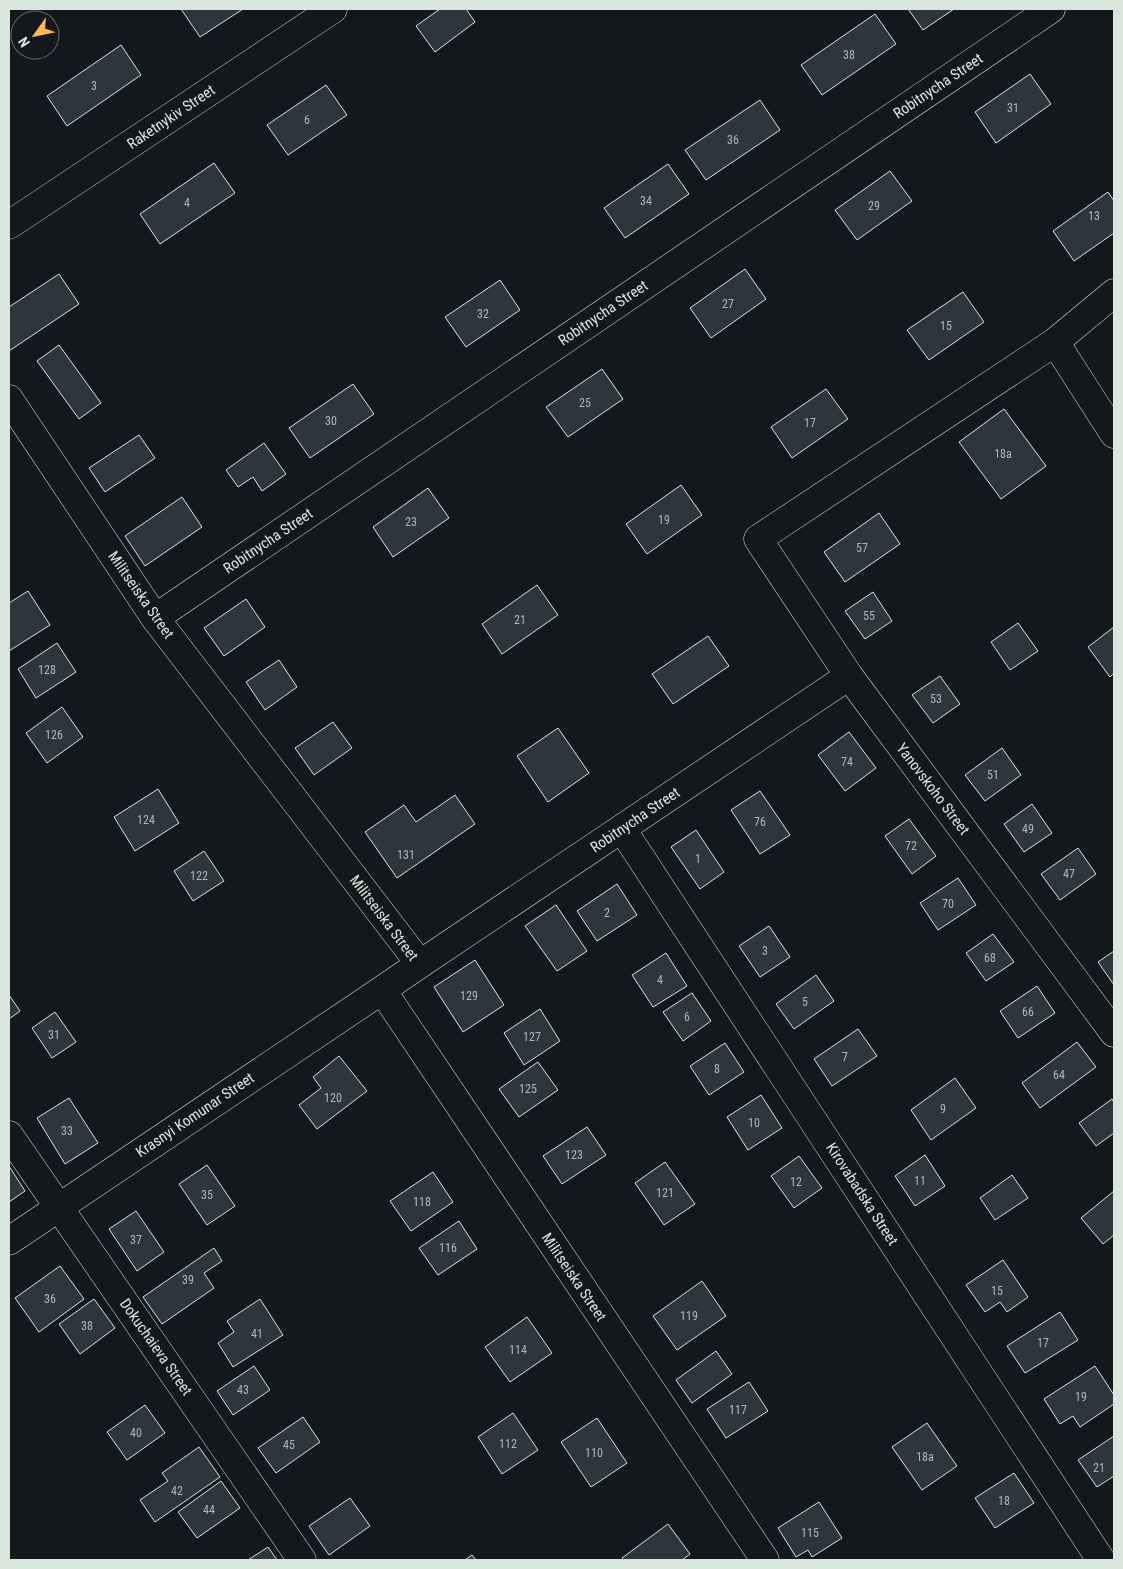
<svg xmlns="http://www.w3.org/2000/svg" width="1123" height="1569" font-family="'Roboto Condensed',sans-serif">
<rect width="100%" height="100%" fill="#14181c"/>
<g fill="#2c363c" stroke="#d8e6dc">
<path d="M181 9H243L200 37Z"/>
<path d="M440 9H466L475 22 435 52 416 26Z"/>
<path d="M908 9H954L923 30Z"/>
<path d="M875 14 896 44 822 95 801 65Z"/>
<path d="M121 45 141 75 67 126 47 96Z"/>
<path d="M1030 74 1051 104 996 143 975 112Z"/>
<path d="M326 85 347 115 288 155 267 125Z"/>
<path d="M760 100 780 130 706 180 685 150Z"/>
<path d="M214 163 235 193 160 244 140 214Z"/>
<path d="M668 164 689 194 625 238 604 208Z"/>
<path d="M890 171 912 201 857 240 835 210Z"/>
<path d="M1108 192 1114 201V233L1074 261 1053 231Z"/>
<path d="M745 269 766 299 711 338 690 308Z"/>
<path d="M59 274 79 304 9 351V307Z"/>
<path d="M500 280 520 310 466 347 445 317Z"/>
<path d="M963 292 984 322 929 360 907 330Z"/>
<path d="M59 345 101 403 79 419 37 361Z"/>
<path d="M602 369 623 399 568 437 546 407Z"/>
<path d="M353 384 374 414 310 458 289 428Z"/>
<path d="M826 389 848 419 792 458 771 427Z"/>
<path d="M1004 409 1046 466 1001 499 959 442Z"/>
<path d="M139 435 155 458 105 492 89 468Z"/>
<path d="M264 443 286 474 262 491 253 477 238 487 226 470Z"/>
<path d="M681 485 702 515 647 554 626 524Z"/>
<path d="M428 488 449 518 393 557 373 527Z"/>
<path d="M182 497 202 527 145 566 125 536Z"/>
<path d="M879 513 900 544 845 582 824 552Z"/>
<path d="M537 585 558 615 502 654 482 624Z"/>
<path d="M28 591 50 625 9 651V603Z"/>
<path d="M873 592 892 621 865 639 845 611Z"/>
<path d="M246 599 265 627 224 656 204 628Z"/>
<path d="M1018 623 1038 651 1010 670 991 642Z"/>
<path d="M1114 627V673L1110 677 1088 647Z"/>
<path d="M708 636 729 666 673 704 652 674Z"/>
<path d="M57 643 76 672 36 698 18 669Z"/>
<path d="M279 660 297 687 265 710 246 682Z"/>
<path d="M940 676 960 704 933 723 912 695Z"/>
<path d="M62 707 83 737 47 763 26 733Z"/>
<path d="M333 722 352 748 314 775 295 748Z"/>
<path d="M558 728 589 773 548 802 517 756Z"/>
<path d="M849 732 876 768 845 791 818 755Z"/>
<path d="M1002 748 1021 775 985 801 965 775Z"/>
<path d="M158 789 179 823 135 851 114 817Z"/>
<path d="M760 791 790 835 760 854 731 810Z"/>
<path d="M455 795 475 824 397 878 365 832 404 805 416 822Z"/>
<path d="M1032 804 1052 833 1024 852 1004 824Z"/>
<path d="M909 819 936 856 912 874 885 836Z"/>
<path d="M696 830 724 872 700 889 671 847Z"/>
<path d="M1078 848 1096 874 1060 900 1041 874Z"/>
<path d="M204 851 224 881 193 901 174 871Z"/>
<path d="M958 878 976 905 938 930 920 903Z"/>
<path d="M617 884 637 915 597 941 577 911Z"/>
<path d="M556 905 587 951 557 971 525 926Z"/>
<path d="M769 926 790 957 760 977 739 946Z"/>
<path d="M993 934 1014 962 986 981 966 953Z"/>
<path d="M1114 951V985L1098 962Z"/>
<path d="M666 953 687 986 653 1007 632 975Z"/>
<path d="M475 960 504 1005 463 1032 434 987Z"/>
<path d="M816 975 834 1001 794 1029 776 1004Z"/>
<path d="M1037 986 1055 1013 1018 1038 1000 1011Z"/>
<path d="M692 993 711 1021 683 1041 663 1012Z"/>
<path d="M9 995 20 1011 9 1019Z"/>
<path d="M540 1009 560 1041 524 1065 504 1033Z"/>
<path d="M55 1012 76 1042 52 1058 32 1028Z"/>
<path d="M858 1029 877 1056 832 1086 814 1059Z"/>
<path d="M1077 1042 1096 1067 1040 1108 1022 1083Z"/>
<path d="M725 1043 744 1072 709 1095 690 1066Z"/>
<path d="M339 1056 367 1091 317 1129 299 1105 321 1088 313 1077Z"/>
<path d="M538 1062 558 1090 519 1117 499 1089Z"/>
<path d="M955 1078 976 1108 931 1140 911 1110Z"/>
<path d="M761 1095 782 1128 748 1150 727 1117Z"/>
<path d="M69 1098 98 1143 65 1164 37 1118Z"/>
<path d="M1112 1099 1114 1102V1133L1096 1146 1079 1123Z"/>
<path d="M587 1127 606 1155 562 1184 543 1156Z"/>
<path d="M925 1155 945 1186 915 1206 895 1176Z"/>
<path d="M799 1156 822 1188 794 1208 771 1176Z"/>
<path d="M665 1162 695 1204 664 1225 635 1183Z"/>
<path d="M207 1165 235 1206 207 1225 179 1184Z"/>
<path d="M9 1166 25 1191 9 1202Z"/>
<path d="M433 1172 453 1202 411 1231 390 1201Z"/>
<path d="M1012 1175 1028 1198 995 1220 980 1198Z"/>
<path d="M1114 1191V1235L1103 1244 1081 1218Z"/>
<path d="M136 1211 164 1252 137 1271 109 1229Z"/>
<path d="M459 1221 477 1249 438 1275 419 1248Z"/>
<path d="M214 1248 222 1261 204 1273 214 1288 162 1324 143 1297Z"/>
<path d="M1003 1260 1028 1297 1007 1312 1000 1302 985 1312 966 1285Z"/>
<path d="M60 1266 84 1299 39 1332 15 1298Z"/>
<path d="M702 1281 726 1316 677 1350 653 1316Z"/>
<path d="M94 1299 115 1328 80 1354 59 1324Z"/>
<path d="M260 1299 283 1335 233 1367 218 1343 234 1332 227 1321Z"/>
<path d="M1060 1312 1078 1340 1025 1373 1007 1346Z"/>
<path d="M527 1317 552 1353 510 1382 485 1347Z"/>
<path d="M716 1351 732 1374 692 1403 676 1380Z"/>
<path d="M254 1366 270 1390 233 1415 217 1391Z"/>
<path d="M1095 1366 1114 1395V1404L1080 1427 1073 1416 1060 1424 1044 1399Z"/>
<path d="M749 1382 768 1411 726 1438 707 1409Z"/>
<path d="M145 1405 165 1433 127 1460 107 1432Z"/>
<path d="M513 1413 538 1450 502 1474 478 1437Z"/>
<path d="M303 1417 320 1442 276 1473 258 1448Z"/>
<path d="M597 1418 627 1463 591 1487 561 1442Z"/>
<path d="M927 1423 957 1466 922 1490 892 1447Z"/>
<path d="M1114 1436V1476L1097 1487 1078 1460Z"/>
<path d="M199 1447 220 1477 155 1522 140 1500 168 1481 162 1473Z"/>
<path d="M1014 1473 1034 1503 995 1528 975 1498Z"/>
<path d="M221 1481 240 1508 197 1538 178 1512Z"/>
<path d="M350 1498 370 1526 329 1555 309 1526Z"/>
<path d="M819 1502 842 1538 812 1557 808 1550 796 1557 778 1528Z"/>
<path d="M668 1524 690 1554 682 1560H624L622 1558Z"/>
<path d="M268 1547 277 1560H248Z"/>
<path d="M472 1555 476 1560H465Z"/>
</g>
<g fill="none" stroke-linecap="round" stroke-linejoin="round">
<defs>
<g id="minor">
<path d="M9 225 333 9"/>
<path d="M1114 293 1055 342 758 539 849 676 1114 1033"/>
<path d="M1055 342 1114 434"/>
<path d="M9 399 155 618 420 964 382 990 765 1560"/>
<path d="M155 618 1051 9"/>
<path d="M622 829 1101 1560"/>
<path d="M420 964 849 676"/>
<path d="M9 1135 302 1560"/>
<path d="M9 1241 382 990"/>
</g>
</defs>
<use href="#minor" stroke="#d8e6dc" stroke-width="29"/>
<use href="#minor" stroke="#14181c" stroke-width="28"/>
</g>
<g text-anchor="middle" stroke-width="4" stroke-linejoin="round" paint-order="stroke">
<g font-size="12" fill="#adbab4">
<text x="849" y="59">38</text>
<text x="94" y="90">3</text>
<text x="1013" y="112">31</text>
<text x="307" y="124">6</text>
<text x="733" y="144">36</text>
<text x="646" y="205">34</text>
<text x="187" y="207">4</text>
<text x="874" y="210">29</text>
<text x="1094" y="220">13</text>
<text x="728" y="308">27</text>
<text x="483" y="318">32</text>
<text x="946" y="330">15</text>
<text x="585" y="407">25</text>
<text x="331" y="425">30</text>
<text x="810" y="427">17</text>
<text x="1003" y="458">18а</text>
<text x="664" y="524">19</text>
<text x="411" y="526">23</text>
<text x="862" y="552">57</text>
<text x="869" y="620">55</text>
<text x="520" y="624">21</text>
<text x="47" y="674">128</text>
<text x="936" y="703">53</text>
<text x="54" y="739">126</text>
<text x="847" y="766">74</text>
<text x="993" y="779">51</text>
<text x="146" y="824">124</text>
<text x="760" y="826">76</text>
<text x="1028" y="833">49</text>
<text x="911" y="850">72</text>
<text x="406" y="859">131</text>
<text x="698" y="863">1</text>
<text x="1069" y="878">47</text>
<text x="199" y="880">122</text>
<text x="948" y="908">70</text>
<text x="607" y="917">2</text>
<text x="765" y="955">3</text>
<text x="990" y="962">68</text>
<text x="660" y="984">4</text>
<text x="469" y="1000">129</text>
<text x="805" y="1006">5</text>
<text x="1028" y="1016">66</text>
<text x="687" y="1021">6</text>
<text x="54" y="1039">31</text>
<text x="532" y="1041">127</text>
<text x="845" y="1061">7</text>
<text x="717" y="1073">8</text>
<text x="1059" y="1079">64</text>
<text x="528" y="1093">125</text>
<text x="333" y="1102">120</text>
<text x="943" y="1113">9</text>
<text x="754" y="1127">10</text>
<text x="67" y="1135">33</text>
<text x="574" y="1159">123</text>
<text x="920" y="1185">11</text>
<text x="796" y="1186">12</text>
<text x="665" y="1197">121</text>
<text x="207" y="1199">35</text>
<text x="422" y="1206">118</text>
<text x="136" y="1244">37</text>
<text x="448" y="1252">116</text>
<text x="188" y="1284">39</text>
<text x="997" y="1295">15</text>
<text x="50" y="1303">36</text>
<text x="689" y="1320">119</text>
<text x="87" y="1330">38</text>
<text x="257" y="1338">41</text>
<text x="1043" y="1347">17</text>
<text x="518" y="1354">114</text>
<text x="243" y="1394">43</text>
<text x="1081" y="1401">19</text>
<text x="738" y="1414">117</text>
<text x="136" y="1437">40</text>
<text x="508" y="1448">112</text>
<text x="289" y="1449">45</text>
<text x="594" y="1457">110</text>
<text x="925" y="1461">18а</text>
<text x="1099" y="1472">21</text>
<text x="177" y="1495">42</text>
<text x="1004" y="1505">18</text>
<text x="209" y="1514">44</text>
<text x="810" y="1537">115</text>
</g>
<g font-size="15" fill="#d8e6dc" stroke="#14181c">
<text transform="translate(938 86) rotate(-34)" y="5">Robitnycha Street</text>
<text transform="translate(171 117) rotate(-34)" y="5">Raketnykiv Street</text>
<text transform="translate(603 313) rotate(-34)" y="5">Robitnycha Street</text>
<text transform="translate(268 541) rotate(-34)" y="5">Robitnycha Street</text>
<text transform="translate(141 595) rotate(55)" y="5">Militseiska Street</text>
<text transform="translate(933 789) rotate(53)" y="5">Yanovskoho Street</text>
<text transform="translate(635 820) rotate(-34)" y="5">Robitnycha Street</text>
<text transform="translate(384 918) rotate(53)" y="5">Militseiska Street</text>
<text transform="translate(195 1115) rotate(-34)" y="5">Krasnyi Komunar Street</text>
<text transform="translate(862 1194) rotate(57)" y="5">Kirovabadska Street</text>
<text transform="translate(574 1277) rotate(56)" y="5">Militseiska Street</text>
<text transform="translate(156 1347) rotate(55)" y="5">Dokuchaieva Street</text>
</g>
</g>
<rect width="1123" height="1569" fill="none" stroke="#d8e6dc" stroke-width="20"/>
<g transform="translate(35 35) rotate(237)"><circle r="24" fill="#14181c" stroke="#626a69"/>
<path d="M0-4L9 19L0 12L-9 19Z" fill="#ffb74d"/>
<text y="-8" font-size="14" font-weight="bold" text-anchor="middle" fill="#d8e6dc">N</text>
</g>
</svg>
